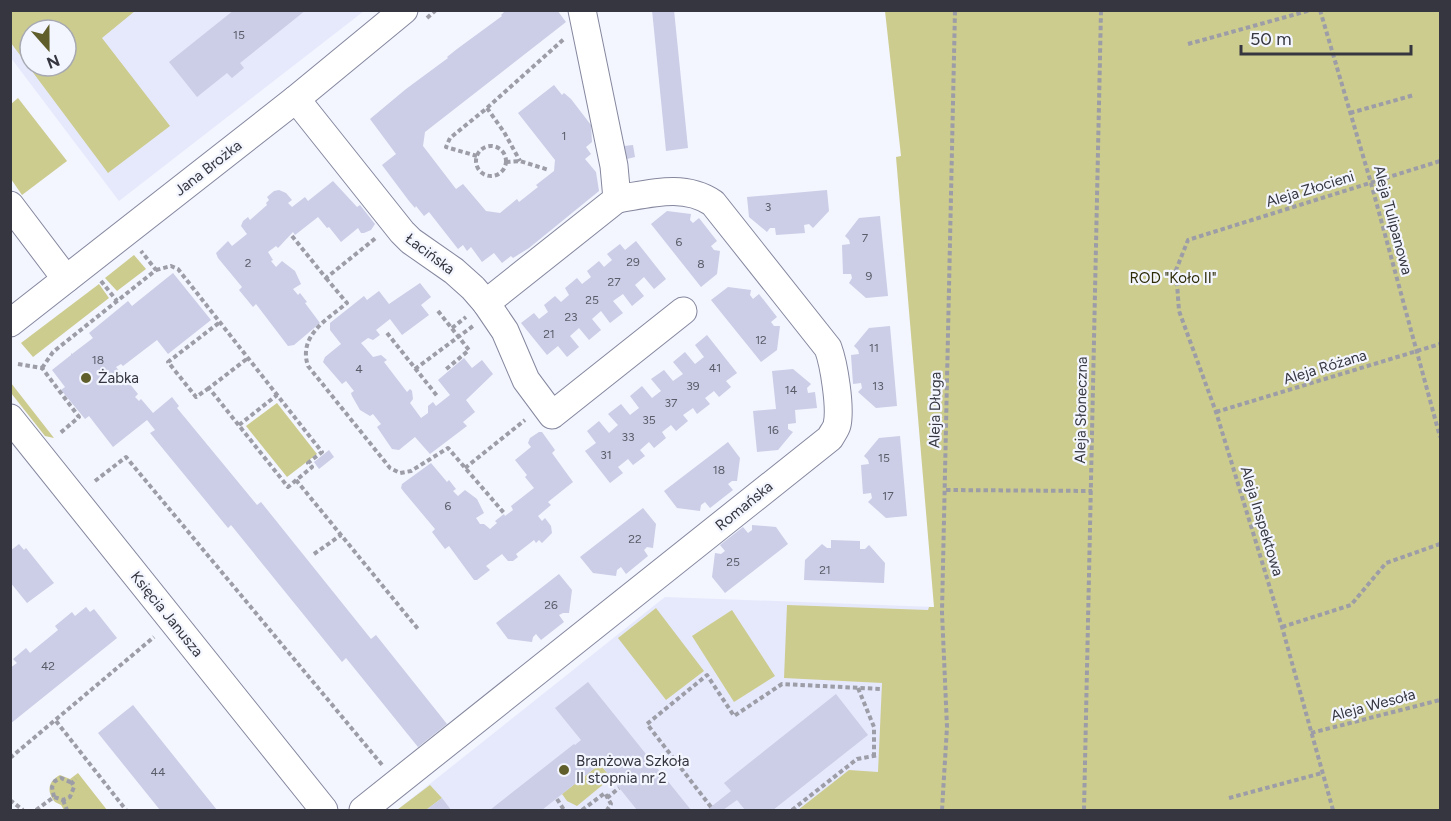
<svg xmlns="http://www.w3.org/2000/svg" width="1451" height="821" font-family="Figtree,sans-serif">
<rect width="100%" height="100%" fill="#f3f5ff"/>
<g fill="#e6e9fc" fill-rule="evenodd">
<path d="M11 11H364L119 201 11 58ZM30 30H66V66H30Z"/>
<path d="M665 597 934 607 936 810H397Z"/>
</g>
<g fill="#cdcc8f" fill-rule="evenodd">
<path d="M11 10 135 11 102 38 170 126 108 173 11 43ZM30 30H66V66H30Z"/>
<path d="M885 11H1440V810H798L849 770 878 772 882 683 784 678 787 605 928 610 929 607H934L896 157 901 156Z"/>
<path d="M18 98 67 161 22 195 11 179V104Z"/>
<path d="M134 255 146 269 117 291 105 278Z"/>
<path d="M99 284 109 298 33 357 21 343Z"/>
<path d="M11 383 54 438 45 436 11 393Z"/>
<path d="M277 403 317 454 287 477 246 426Z"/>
<path d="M656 608 704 671 666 700 618 638Z"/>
<path d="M732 610 775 676 734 702 692 636Z"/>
<path d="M600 764 611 778 577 806 567 801 562 794Z"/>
<path d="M78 773 107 810H64L61 805 55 802C47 792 47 782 60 775L70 779Z"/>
<path d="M430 785 442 798 426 810H397Z"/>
</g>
<g fill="#cbcee6">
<path d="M234 10H306L240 63 244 68 232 78 227 73 197 97 169 62Z"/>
<path d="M506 10H557L566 22 425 132 423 146 456 189 463 184 486 211 500 213 517 199 519 202 538 187 536 185 554 171 555 160 518 113 554 85 562 95 564 93 571 99 591 125 592 142 586 147 591 154 585 159 596 172 599 191 529 248 513 258 511 256 502 263 494 253 482 262 471 247 467 251 463 245 458 249 429 212 424 216 416 206 415 208 409 201 382 165 396 154 370 119 406 89 448 58 447 57 457 49 502 16 501 15Z"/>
<path d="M652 10H674L688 148 666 151Z"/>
<path d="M633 145 635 157 627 159 624 146Z"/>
<path d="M333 181 357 207 360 205 375 224 371 230 364 233H361L358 228 341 242 329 227 327 228 318 217 295 235 293 232 278 248 276 246 268 252 273 260 271 261 276 267 282 261 295 271 301 284 293 289 298 295 300 293 307 302 305 303 320 323 294 345 288 346 256 304 253 307 239 290 242 287 218 258 216 253 228 241 232 246 247 234 241 226 243 221 248 217 250 220 267 205 266 203 269 200 267 197 274 191 279 190 286 193 292 200 288 203 292 207 305 197 308 201Z"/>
<path d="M827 190 829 211 813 228 809 224 804 225 805 233 776 235 775 228H770L767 232 749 217 747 197Z"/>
<path d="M667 211 691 214 690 220 693 223 699 218 717 241 711 246 714 250 720 251 717 274 701 287 651 224Z"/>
<path d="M880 216 888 296 866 298 849 283 852 278 851 274H843L842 245 850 244 849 240 845 236 859 218Z"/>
<path d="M636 241 666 279 654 289 644 277 635 285 644 296 632 306 623 294 613 301 623 313 610 323 601 311 592 319 601 330 589 340 579 328 570 336 579 347 567 357 558 346 547 355 521 323 534 313 539 319 548 312 544 305 555 296 561 302 569 295 565 288 577 278 582 284 591 277 587 271 599 261 604 267 612 260 607 254 620 244 625 250Z"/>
<path d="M173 273 211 320 168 354 157 340 123 366 121 364 116 367 138 394 135 397 139 401 141 399 153 413 172 397 179 406 177 408 257 505 261 502 371 639 376 635 447 724 418 747 346 658 342 662 231 525 228 528 150 433 155 430 147 420 113 447 89 416 85 419 61 390 65 387 52 370 71 355V353L72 354 93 338 89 333 128 301 132 306Z"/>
<path d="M420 283 431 297 421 305 429 315 402 335 390 319 376 330 380 335 373 340 368 338 361 343 373 357 381 355 387 360 384 362 407 392 410 389 412 391 413 399 410 403 421 418 428 413V406L433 402 436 406 450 395 438 380 464 358 472 368 482 360 493 374 466 400 475 412 463 422 467 426 430 454 415 437 399 450 392 449 377 427 381 424 373 414 370 416 360 410 352 396 351 393 354 391 346 381 342 384 323 362 325 357 341 344 330 330V323L364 296 367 300 379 291 389 304Z"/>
<path d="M728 287 751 290 750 295 753 299 759 294 777 317 771 322 774 326H780L777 350 761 362 711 300Z"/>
<path d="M890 326 897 406 876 408 858 392 862 388 861 383 853 384 851 355 859 354 858 350 854 346 869 328Z"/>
<path d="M707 335 737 373 726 381 731 387 719 397 714 391 705 398 710 404 697 414 693 408 683 415 688 421 676 431 671 425 662 432 666 438 654 448 649 442 640 450 645 456 633 465 628 459 618 467 623 473 610 483 585 451 596 443 587 431 599 421 609 433 618 425 608 414 621 404 630 415 639 408 630 396 642 386 652 398 661 391 651 379 664 370 673 381 683 374 673 362 685 352 695 364 704 357 695 345Z"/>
<path d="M793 369 811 384 807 388 808 393 815 392 817 408 795 410 796 423 788 424V429L793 432 778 450 757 452 753 411 776 409 772 371Z"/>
<path d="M539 432H542L555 450 552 453 573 482 548 502 551 505 538 516 542 521 545 518 551 526 552 533 542 543 539 540 536 543 534 540 516 554 518 557 513 561H508L502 554 486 566 490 570 477 580H474L449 546 445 549 432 532 435 529 404 492 401 488 402 484 431 463 447 482 449 480 456 489 453 491 458 496 465 490 477 499 484 513 476 518 480 524H484L490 529 497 523 495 521 504 514 505 516 513 510 511 506 534 488 525 477 527 475 515 460 531 447 528 443 530 438Z"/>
<path d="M900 436 907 516 886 518 868 502 872 498 871 493 863 494 861 465 869 464 868 460 864 456 879 438Z"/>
<path d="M728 442 740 458 737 481H732L728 484 733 490 710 508 705 502 701 505 700 511 677 508 664 491Z"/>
<path d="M329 450 334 457 319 469 314 462Z"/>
<path d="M643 508 656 524 653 548 647 547 644 550 648 556 626 574 621 567 617 570 616 576 593 573 580 557Z"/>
<path d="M752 525 776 527 788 544 725 593 712 577 715 553 721 554 725 551 720 545 743 527 748 533 752 530Z"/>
<path d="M831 540 860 541V549H865L869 545 885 563 884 583 804 580 805 560 822 544 827 548H831Z"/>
<path d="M19 544 24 550 26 548 54 583 27 603 10 582V551Z"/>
<path d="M559 574 572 590 569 613H563L559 615 564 622 541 640 536 634 533 637 532 642 508 639 496 623Z"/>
<path d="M86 607 90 612 94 609 117 638 10 724V668L17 663 13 659 26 648 30 653 58 630 55 626 72 612 75 616Z"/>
<path d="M588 682 691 810H637L600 764 542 810H490L574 744 575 745 581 740 555 708Z"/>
<path d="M836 694 868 735 773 810H745L737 800 723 810H707L731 791 724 783Z"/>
<path d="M133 705 217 810H160L98 733Z"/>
<path d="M442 798 451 810H426Z"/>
</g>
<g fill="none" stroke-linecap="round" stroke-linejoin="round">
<defs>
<g id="minor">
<path d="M296 99 402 232 411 241 454 271 473 288 486 303 505 331 526 380 552 415 683 311"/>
<path d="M10 205 66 279"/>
<path d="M486 303 617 199 614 166 582 10"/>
<path d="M10 323 296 99 404 10"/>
<path d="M10 418 324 810"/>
<path d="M363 810 830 438C832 434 836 429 837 425 841 408 834 364 828 348L713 203C684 183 649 194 617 199"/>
</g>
</defs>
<use href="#minor" stroke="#85889e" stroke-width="29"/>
<g stroke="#9c9da7" stroke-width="4" stroke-dasharray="4.5 3" stroke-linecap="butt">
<path d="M1320 10 1371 183 1440 437"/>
<path d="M427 18 436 10"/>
<path d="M1188 44 1311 10"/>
<path d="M487 108 504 132 520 161"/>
<path d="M1350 113 1414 95"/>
<circle cx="491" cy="161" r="15"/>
<path d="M477 156 446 147 450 138 487 108 565 38"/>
<path d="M506 162 520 161 549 170"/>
<path d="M292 236 326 278 377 237"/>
<path d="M156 270 171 266 178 269 322 452 308 463 312 467 288 487 209 388 248 358"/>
<path d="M326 278 347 303C326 320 298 336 308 366L390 468 400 473 411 471 448 448 504 513"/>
<path d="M101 281 117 301"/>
<path d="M438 311 469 350 444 371"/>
<path d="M452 328 466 317"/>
<path d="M387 333 438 397"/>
<path d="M18 364 42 368 79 417 59 434"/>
<path d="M42 368 53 352 156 270 141 251"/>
<path d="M415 369 473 326"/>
<path d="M209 388 196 397 168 362 220 322"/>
<path d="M1216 412 1440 344"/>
<path d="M239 425 277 395"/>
<path d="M465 468 525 420"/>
<path d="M296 480 418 629"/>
<path d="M95 481 126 457 383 766"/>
<path d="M946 490 1092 491"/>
<path d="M314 554 341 535"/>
<path d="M1282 627 1351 605 1386 563 1440 544"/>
<path d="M858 688 874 727V756"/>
<path d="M56 721 126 810"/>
<path d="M1311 733 1440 700"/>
<path d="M10 758 154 637"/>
<path d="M54 797 52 787 55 781 61 778 72 783"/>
<path d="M607 798 619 788"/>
<path d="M1229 798 1322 773"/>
<path d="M557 799 564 810"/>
<path d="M10 800 23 810"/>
<path d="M63 800 67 810"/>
<path d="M711 807 647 724 707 675 734 716 782 684 882 689"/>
<path d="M36 810 54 797 63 800 70 797 74 787 72 783 76 779"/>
<path d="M582 810 605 793 611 804 607 810"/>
<path d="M792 810 857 759 879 755"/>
<path d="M942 810 947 727 942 612 955 10"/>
<path d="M1084 810 1101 10"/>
<path d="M1333 810 1282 627 1216 412 1179 311 1176 270 1188 240 1440 161"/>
</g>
<use href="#minor" stroke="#fff" stroke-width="27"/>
</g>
<g fill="#605f2c" stroke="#f3f5ff" stroke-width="2">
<circle cx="86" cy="378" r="6"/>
<circle cx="564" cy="770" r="6"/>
</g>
<g text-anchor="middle" stroke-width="4.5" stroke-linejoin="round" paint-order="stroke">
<g font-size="12" fill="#5a5c69">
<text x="239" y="39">15</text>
<text x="564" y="140">1</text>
<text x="768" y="211">3</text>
<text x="865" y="242">7</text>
<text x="679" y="246">6</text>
<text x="633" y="266">29</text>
<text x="248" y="267">2</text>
<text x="701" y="268">8</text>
<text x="869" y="280">9</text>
<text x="614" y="286">27</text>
<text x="592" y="304">25</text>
<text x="571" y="321">23</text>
<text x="549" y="338">21</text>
<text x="761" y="344">12</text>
<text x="874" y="352">11</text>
<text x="98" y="364">18</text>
<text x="715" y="372">41</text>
<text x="359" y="373">4</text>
<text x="693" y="390">39</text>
<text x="878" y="390">13</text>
<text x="791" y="394">14</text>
<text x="671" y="407">37</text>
<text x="649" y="424">35</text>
<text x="773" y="434">16</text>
<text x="628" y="441">33</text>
<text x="606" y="459">31</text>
<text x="884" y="462">15</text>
<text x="719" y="474">18</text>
<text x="888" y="500">17</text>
<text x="448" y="510">6</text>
<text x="635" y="543">22</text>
<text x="733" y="566">25</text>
<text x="825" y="574">21</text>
<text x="551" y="609">26</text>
<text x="48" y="670">42</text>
<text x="158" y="776">44</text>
</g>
<g font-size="15" fill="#35363f" stroke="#f3f5ff">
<text transform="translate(208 168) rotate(-38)" y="5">Jana Brożka</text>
<text transform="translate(1310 189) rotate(-17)" y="5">Aleja Złocieni</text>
<text transform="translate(1393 220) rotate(75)" y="5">Aleja Tulipanowa</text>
<text transform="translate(430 254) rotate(37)" y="5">Łacińska</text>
<text transform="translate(1325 367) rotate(-17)" y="5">Aleja Różana</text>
<text transform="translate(935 410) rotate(-89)" y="5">Aleja Długa</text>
<text transform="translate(1081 410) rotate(-89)" y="5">Aleja Słoneczna</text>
<text transform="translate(744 506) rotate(-39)" y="5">Romańska</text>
<text transform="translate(1262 521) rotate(73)" y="5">Aleja Inspektowa</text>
<text transform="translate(167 614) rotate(51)" y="5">Księcia Janusza</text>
<text transform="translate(1373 705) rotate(-15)" y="5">Aleja Wesoła</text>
</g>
<g font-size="15" fill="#2e2c07" stroke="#f3f5ff">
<text x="1173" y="283">ROD "Koło II"</text>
</g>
<g font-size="15" fill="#35363f" stroke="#f3f5ff" text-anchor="start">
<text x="98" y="383">Żabka</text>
<text x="576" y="766">Branżowa Szkoła<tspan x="576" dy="17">II stopnia nr 2</tspan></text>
</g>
</g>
<rect width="1451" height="821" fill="none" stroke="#35363f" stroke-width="24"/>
<g transform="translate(48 48) rotate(159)"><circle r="28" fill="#f3f5ff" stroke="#a7a9b2" stroke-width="1.5"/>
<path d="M0-4.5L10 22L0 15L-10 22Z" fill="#605f2c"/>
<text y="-9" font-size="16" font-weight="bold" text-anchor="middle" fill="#35363f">N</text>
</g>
<path d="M1241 45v9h170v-9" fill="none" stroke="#35363f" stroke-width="3"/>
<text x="1250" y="45" font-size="18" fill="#35363f" stroke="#f3f5ff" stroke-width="4.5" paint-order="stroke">50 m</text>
</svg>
